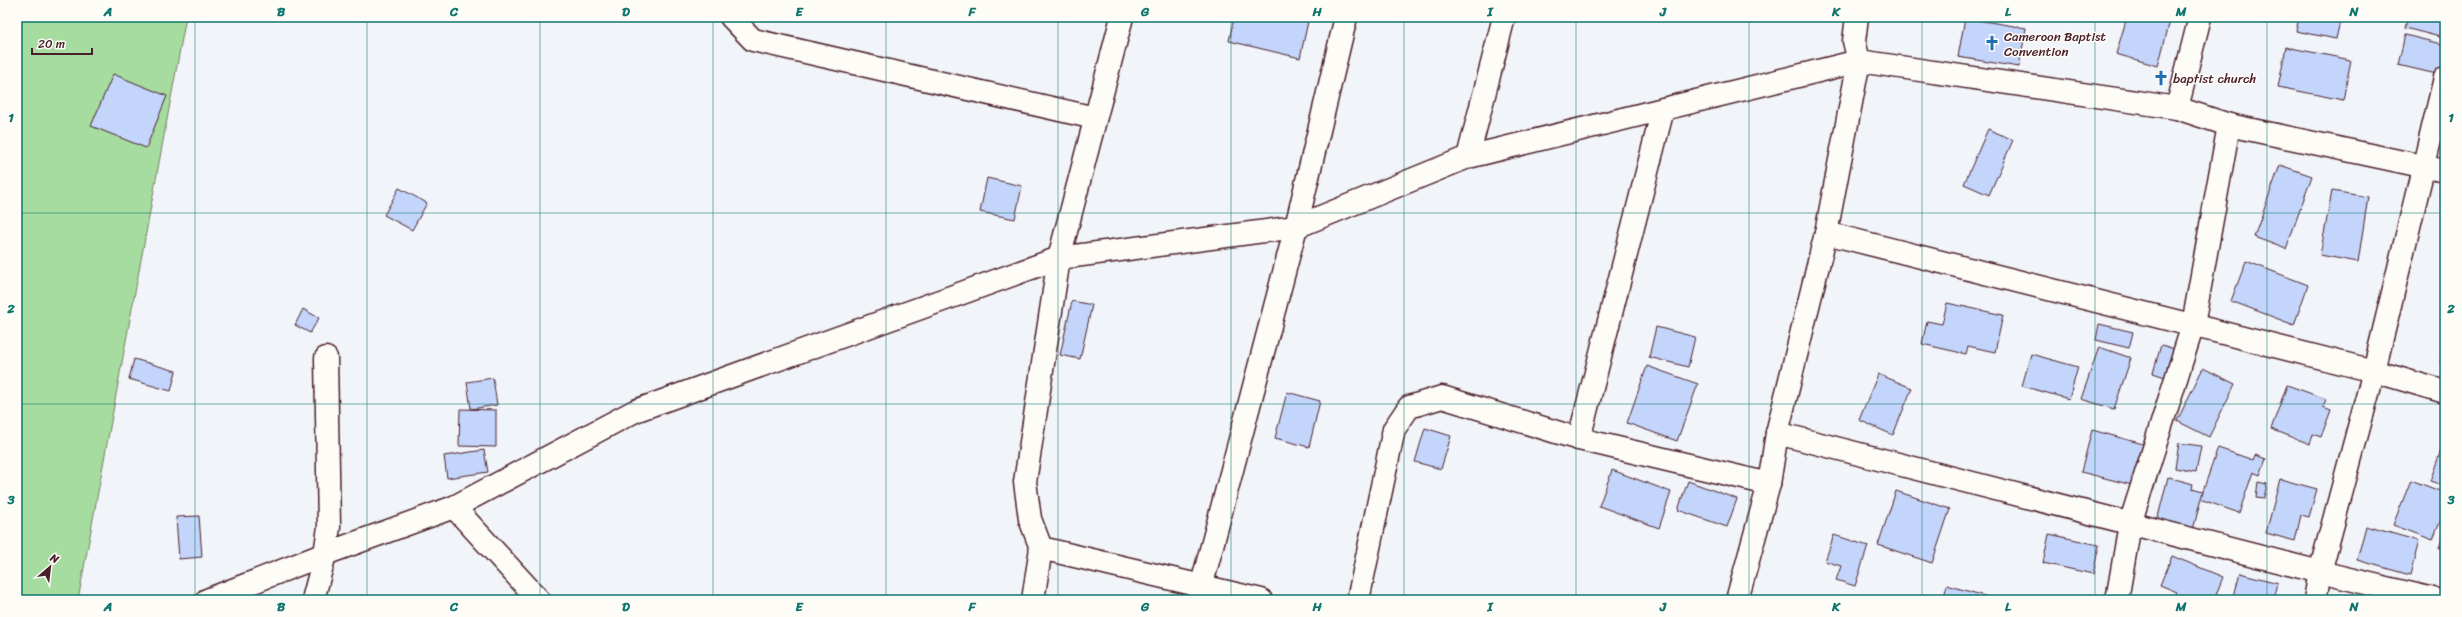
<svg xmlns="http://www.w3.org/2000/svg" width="2462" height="617" font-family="Sriracha,sans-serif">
<rect width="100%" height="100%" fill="#f1f4f8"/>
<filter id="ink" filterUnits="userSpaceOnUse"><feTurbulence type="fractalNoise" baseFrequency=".025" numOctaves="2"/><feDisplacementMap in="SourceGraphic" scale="8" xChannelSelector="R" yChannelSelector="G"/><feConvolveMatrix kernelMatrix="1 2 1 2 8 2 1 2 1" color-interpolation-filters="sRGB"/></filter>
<g filter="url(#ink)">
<path fill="#a6dc9f" stroke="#787e65" d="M17 17H186L78 600H17Z"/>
<g fill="#c3d5fb" stroke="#4a1f2b">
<path d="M1234 17H1309L1300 58 1229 41Z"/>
<path d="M2127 17H2171L2158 66 2116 54Z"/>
<path d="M2278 17H2293L2292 21Z"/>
<path d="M2299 17H2341L2336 39 2296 31Z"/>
<path d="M2408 17H2445L2440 37 2405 28Z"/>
<path d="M1965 18 2026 28 2019 67 1958 57Z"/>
<path d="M2405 35 2445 45V76L2398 65Z"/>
<path d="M2286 47 2351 60 2343 100 2278 87Z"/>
<path d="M113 74 167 96 146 148 91 126Z"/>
<path d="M1988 129 2013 140 1989 195 1964 184Z"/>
<path d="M2280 165 2312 176 2286 249 2254 237Z"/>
<path d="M987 178 1022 186 1015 219 980 212Z"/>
<path d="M399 188 427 203 412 230 384 215Z"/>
<path d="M2332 191 2368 197 2358 262 2320 255Z"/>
<path d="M2246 261 2308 285 2294 325 2231 301Z"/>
<path d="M1072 301 1092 305 1080 359 1060 355Z"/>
<path d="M1947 303 2003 315 1995 352 1968 346 1966 354 1922 344 1927 321 1942 324Z"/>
<path d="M303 309 319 318 310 333 295 325Z"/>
<path d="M2099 324 2133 332 2129 348 2096 340Z"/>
<path d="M1656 327 1695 337 1688 367 1649 357Z"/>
<path d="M2161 345 2182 351 2174 380 2153 373Z"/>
<path d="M2099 347 2131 358 2114 409 2081 399Z"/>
<path d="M2445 348V364L2440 362Z"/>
<path d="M2031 354 2078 367 2069 399 2022 386Z"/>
<path d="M134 359 176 371 171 391 129 379Z"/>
<path d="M1647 366 1698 384 1677 441 1627 423Z"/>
<path d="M2203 368 2235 384 2209 437 2177 421Z"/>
<path d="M1878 374 1912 388 1893 435 1859 420Z"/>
<path d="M493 378 497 405 471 409 467 382Z"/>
<path d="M2287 385 2326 399 2323 407 2331 410 2321 437 2313 434 2310 444 2271 429Z"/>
<path d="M1287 392 1320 401 1309 447 1275 438Z"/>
<path d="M460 409 496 410V447L459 446Z"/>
<path d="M1425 428 1451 436 1441 469 1415 462Z"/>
<path d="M2092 430 2143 444 2132 485 2081 472Z"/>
<path d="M2445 439V486L2430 481Z"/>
<path d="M2179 443 2201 446 2196 472 2175 468Z"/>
<path d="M2218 448 2253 460 2255 455 2266 459 2260 475 2253 472 2239 513 2200 499Z"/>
<path d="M484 450 488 472 447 478 444 456Z"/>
<path d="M1612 470 1671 492 1659 528 1599 506Z"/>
<path d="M2168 477 2193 484 2192 488 2203 491 2193 530 2157 521Z"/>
<path d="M2280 479 2317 489 2309 517 2301 515 2295 541 2266 533Z"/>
<path d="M2411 480 2445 493V509L2433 540 2393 525Z"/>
<path d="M1688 481 1737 499 1727 527 1678 510Z"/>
<path d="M2258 482 2267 484 2264 498 2256 497Z"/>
<path d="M1896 491 1950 509 1932 563 1878 545Z"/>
<path d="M199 516 202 557 179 559 176 517Z"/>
<path d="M2366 526 2419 541 2410 575 2357 560Z"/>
<path d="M2445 529V550L2439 548Z"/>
<path d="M2049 534 2099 545 2093 574 2043 563Z"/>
<path d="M1834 535 1868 546 1855 586 1836 580 1841 566 1825 561Z"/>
<path d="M2172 556 2223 577 2214 600H2173L2177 592 2160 585Z"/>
<path d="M2240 573 2278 583 2274 600H2233Z"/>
<path d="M1947 585 1988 597 1987 600H1943Z"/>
</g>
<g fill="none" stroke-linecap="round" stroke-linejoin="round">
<defs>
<g id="minor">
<path d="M731 17 753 40 1095 118"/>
<path d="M2177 108 2200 17"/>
<path d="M1468 157 1504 17"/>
<path d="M1826 233 2374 371 2445 392"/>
<path d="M326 358 329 527 325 554 454 507"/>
<path d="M1777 433 2320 572 2437 600"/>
<path d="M1579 439 1663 109"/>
<path d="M1198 599 1296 227 1346 17"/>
<path d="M207 600 325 554"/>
<path d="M313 600 325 554"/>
<path d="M539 600 454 507 635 411 1059 258 1122 17"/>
<path d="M1033 600 1041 548"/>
<path d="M1261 600 1041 548 1030 519 1025 482 1059 258 1296 227 1468 157 1859 61 2177 108 2229 125 2445 171"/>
<path d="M1358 600 1394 429 1409 407 1442 397 1579 439 1769 484"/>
<path d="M1737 600 1769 484 1777 433 1826 233 1859 61 1854 41 1857 17"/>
<path d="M2117 600 2130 524 2193 325 2229 125"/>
<path d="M2315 600 2320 572 2374 371 2445 78"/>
</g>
</defs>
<use href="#minor" stroke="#4a1f2b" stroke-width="25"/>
<use href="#minor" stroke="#fdfcf7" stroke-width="22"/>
</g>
</g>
<path fill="none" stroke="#0f766e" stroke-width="1" stroke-opacity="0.55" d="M195 17V600M367 17V600M540 17V600M713 17V600M886 17V600M1058 17V600M1231 17V600M1404 17V600M1576 17V600M1749 17V600M1922 17V600M2095 17V600M2267 17V600M17 213H2445M17 404H2445"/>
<defs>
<symbol id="church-bare" viewBox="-9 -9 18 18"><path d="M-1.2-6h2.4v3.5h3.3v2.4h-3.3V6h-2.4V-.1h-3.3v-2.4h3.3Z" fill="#1f6fb2" stroke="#fdfcf7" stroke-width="2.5" paint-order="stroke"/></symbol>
</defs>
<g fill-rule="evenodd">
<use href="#church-bare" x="1981" y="32" width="22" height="22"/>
<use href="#church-bare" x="2150" y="67" width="22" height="22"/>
</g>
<g text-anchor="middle" stroke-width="3" stroke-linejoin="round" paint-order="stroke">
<g font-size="13" fill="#4a1f2b" stroke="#fdfcf7" text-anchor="start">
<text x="2004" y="41">Cameroon Baptist<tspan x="2004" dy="15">Convention</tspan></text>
<text x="2173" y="83">baptist church</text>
</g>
</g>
<rect width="2462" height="617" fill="none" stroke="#fdfcf7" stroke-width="44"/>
<g transform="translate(50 567) rotate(28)" stroke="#fdfcf7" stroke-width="3" paint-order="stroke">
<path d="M0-3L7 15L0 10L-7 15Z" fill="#4a1f2b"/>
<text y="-6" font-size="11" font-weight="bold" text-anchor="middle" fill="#4a1f2b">N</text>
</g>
<path d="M32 48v6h60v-6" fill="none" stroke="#4a1f2b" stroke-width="2"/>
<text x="38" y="48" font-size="12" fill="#4a1f2b" stroke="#fdfcf7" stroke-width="3" paint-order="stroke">20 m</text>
<rect x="22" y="22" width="2418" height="573" fill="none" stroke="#0f766e" stroke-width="1.5"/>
<g font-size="13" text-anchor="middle" font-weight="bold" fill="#0f766e">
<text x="108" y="16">A</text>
<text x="281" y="16">B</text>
<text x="454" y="16">C</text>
<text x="626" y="16">D</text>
<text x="799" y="16">E</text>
<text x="972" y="16">F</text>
<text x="1145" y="16">G</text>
<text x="1317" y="16">H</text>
<text x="1490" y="16">I</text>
<text x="1663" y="16">J</text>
<text x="1836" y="16">K</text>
<text x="2008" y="16">L</text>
<text x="2181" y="16">M</text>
<text x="2354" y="16">N</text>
<text x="11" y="122">1</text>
<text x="2451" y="122">1</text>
<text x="11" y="313">2</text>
<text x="2451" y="313">2</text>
<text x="11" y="504">3</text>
<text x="2451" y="504">3</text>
<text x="108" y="611">A</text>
<text x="281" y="611">B</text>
<text x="454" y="611">C</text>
<text x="626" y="611">D</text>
<text x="799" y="611">E</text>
<text x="972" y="611">F</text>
<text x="1145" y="611">G</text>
<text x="1317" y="611">H</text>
<text x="1490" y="611">I</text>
<text x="1663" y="611">J</text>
<text x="1836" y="611">K</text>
<text x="2008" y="611">L</text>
<text x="2181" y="611">M</text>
<text x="2354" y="611">N</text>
</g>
</svg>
